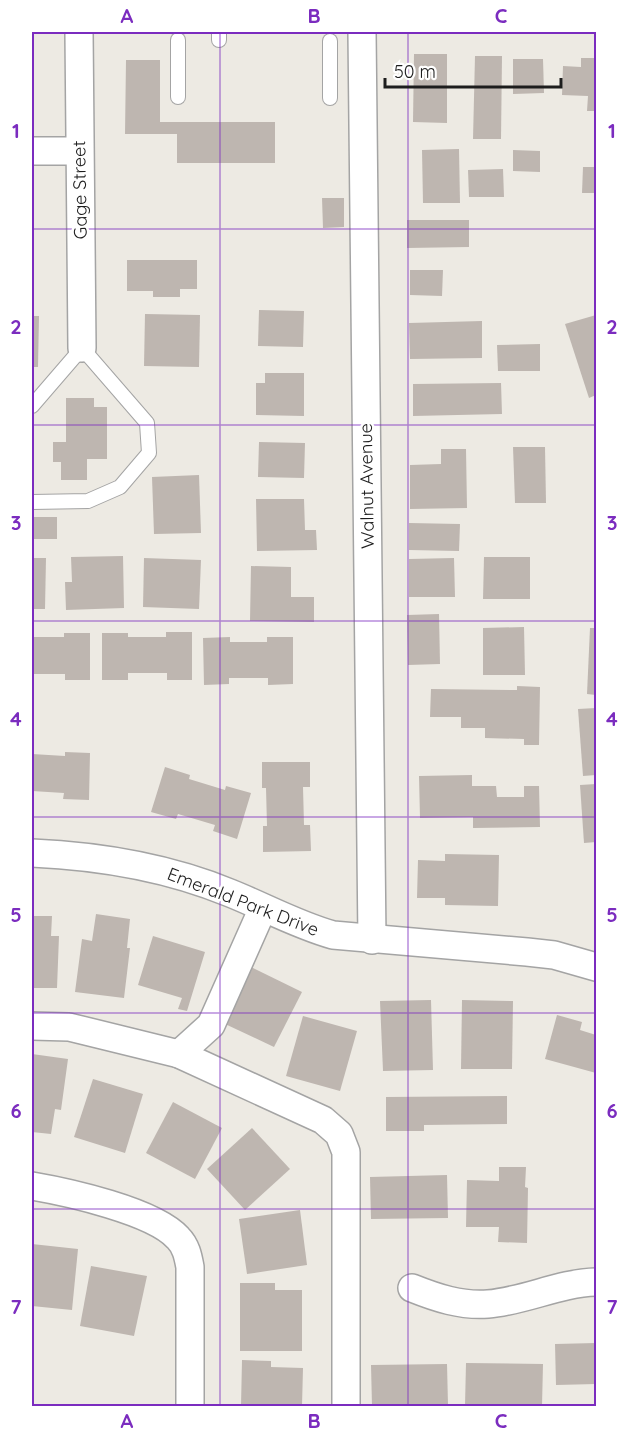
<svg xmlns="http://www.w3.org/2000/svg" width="628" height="1438" font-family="Quicksand,sans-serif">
<rect width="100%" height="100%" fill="#edeae3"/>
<g fill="#beb6b0">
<path d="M414 54H447V123L413 122Z"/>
<path d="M475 56H502L501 139H473Z"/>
<path d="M581 58H596V111H587L588 96 562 95 563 66 581 67Z"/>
<path d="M513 59H543L544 93 513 94Z"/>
<path d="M126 60H160V122H275V163H177V134H125Z"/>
<path d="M459 149 460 203H423L422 150Z"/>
<path d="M513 150 540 151V172L513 171Z"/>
<path d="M583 167H596V193H582Z"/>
<path d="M503 169 504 197H469L468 170Z"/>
<path d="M322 198H344V227L323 228Z"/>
<path d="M407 220H469V247L407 248Z"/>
<path d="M127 260H197V289H180V297H153V291H127Z"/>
<path d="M410 270H443L442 296 410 295Z"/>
<path d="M259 310 304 311 303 347 258 346Z"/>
<path d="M145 314 200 315 199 367 144 366Z"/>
<path d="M596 315V395L589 398 565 324Z"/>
<path d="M32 316H39L38 367H32Z"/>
<path d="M482 321V358L410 359 409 323Z"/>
<path d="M540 344V371H498L497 345Z"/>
<path d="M265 373H304V416L256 415V383H265Z"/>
<path d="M501 383 502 414 413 416V384Z"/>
<path d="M66 398H94V407H107V459H87V480H61V462H53V442H66Z"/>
<path d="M259 442 305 443 304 478 258 477Z"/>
<path d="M513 447H545L546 503H515Z"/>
<path d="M441 449H466L467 508 410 509V465L441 464Z"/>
<path d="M199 475 201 533 154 534 152 477Z"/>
<path d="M256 499H304L305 530H316L317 550 257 551Z"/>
<rect x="32" y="517" width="25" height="22"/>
<path d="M409 523 460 524 459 551 409 550Z"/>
<path d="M123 556 124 608 66 610 65 582H72L71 557Z"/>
<path d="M484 557H530V599H483Z"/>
<path d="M32 558H46L45 609H32Z"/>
<path d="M144 558 201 560 199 609 143 607Z"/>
<path d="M454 558 455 597H409V559Z"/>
<path d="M251 566 291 567V597H314V622L250 621Z"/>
<path d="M439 614 440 664 408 665 407 615Z"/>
<path d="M524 627 525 675H483V628Z"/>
<path d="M590 628H596V695L587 694Z"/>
<path d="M166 632H192V680H167V673H128V680H102V633H128V637H166Z"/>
<path d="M64 633H90V680H65V674H32V637H64Z"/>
<path d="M230 637V642H267V637H293V684L268 685V678H229V684L204 685 203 638Z"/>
<path d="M517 686 540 687 539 745H524V739L485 738V728H461V717H430L431 689 517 690Z"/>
<path d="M596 708V775L583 776 578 709Z"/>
<path d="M65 752 90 753 89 800 63 799 64 793 32 791V754L65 756Z"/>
<path d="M262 762H310V787H303L304 825H310L311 851 263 852V826H267L266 788H262Z"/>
<path d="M165 767 190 775 189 779 225 790 226 786 251 793 237 839 213 831 215 825 178 814 176 819 151 812Z"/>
<path d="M472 775V786H496L497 797H524V786H539L540 827 473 828V817L420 818 419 776Z"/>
<path d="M596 784V842L584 843 580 785Z"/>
<path d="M445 854 499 855 498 906 445 905V898H417L418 860 445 861Z"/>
<path d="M96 914 130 919 127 948H130L124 998 75 992 82 939 92 941Z"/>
<path d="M32 916H52L51 936H59L57 988H32Z"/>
<path d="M153 936 205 952 187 1011 178 1009 182 998 138 985Z"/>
<path d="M251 967 302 992 274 1047 223 1023Z"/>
<path d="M431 1000 433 1070 383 1071 380 1001Z"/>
<path d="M462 1000 513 1001 512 1069H461Z"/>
<path d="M557 1015 582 1022 580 1030 596 1035V1073L545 1059Z"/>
<path d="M303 1016 357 1031 340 1091 286 1076Z"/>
<path d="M32 1054 68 1059 61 1110 55 1109 51 1134 32 1132Z"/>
<path d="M93 1079 143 1094 125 1153 74 1137Z"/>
<path d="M507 1096V1124L424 1125V1131H386V1097Z"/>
<path d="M173 1102 222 1128 195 1179 146 1153Z"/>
<path d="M252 1128 290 1169 245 1210 207 1169Z"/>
<path d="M499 1167H526L525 1187 528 1188 527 1243 498 1242 499 1227H466L467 1180 499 1181Z"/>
<path d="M447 1175 448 1218 371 1219 370 1177Z"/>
<path d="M300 1210 307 1265 247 1274 239 1219Z"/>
<path d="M32 1244 78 1249 72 1310 32 1306Z"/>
<path d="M91 1266 147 1276 134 1336 80 1326Z"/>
<path d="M240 1283H275V1290H302V1351H240Z"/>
<path d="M596 1343V1384L556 1385 555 1344Z"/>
<path d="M242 1360 271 1361V1367L303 1368 302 1406H241Z"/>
<path d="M466 1363 543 1364 542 1406H465Z"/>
<path d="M447 1364 448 1405 372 1406 371 1365Z"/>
</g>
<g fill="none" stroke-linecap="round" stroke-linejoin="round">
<defs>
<g id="service">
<path d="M219 32V40"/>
<path d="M178 40V97"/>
<path d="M330 98V41"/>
<path d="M32 406 82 348 147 423 149 453 120 487 88 501 32 502"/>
</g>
<g id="minor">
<path d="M79 32 82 348"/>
<path d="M362 32 372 940"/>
<path d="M32 151H79"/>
<path d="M32 853C99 856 167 867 230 893 265 907 297 925 333 935L527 952 554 955 596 967"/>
<path d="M32 1026 69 1027 179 1054 323 1120 339 1134 346 1152V1406"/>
<path d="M179 1054 211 1025 263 908"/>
<path d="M32 1186C67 1192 154 1211 178 1238 186 1246 188 1256 190 1267V1406"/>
<path d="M412 1288C437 1298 461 1306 488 1304 525 1301 559 1283 596 1282"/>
</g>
</defs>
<use href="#service" stroke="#a4a4a4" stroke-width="16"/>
<use href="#minor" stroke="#a4a4a4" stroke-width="30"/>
<use href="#service" stroke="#fff" stroke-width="14"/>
<use href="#minor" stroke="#fff" stroke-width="27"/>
</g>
<path fill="none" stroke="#7b2cbf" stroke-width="1.5" stroke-opacity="0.55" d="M220 32V1406M408 32V1406M32 229H596M32 425H596M32 621H596M32 817H596M32 1013H596M32 1209H596"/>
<g text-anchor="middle" stroke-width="5" stroke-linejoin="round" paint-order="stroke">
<g font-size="18" fill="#1d1d1d" stroke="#fff">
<text transform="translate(80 190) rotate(-91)" y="6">Gage Street</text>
<text transform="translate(367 486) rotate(-91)" y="6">Walnut Avenue</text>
<text transform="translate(243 902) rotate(21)" y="6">Emerald Park Drive</text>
</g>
</g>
<rect width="628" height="1438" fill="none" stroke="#ffffff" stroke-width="66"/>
<path d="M385 78v9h176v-9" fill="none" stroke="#1d1d1d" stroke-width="3"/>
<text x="394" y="78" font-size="18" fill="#1d1d1d" stroke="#ffffff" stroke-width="4.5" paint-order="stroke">50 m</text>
<rect x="33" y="33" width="562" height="1372" fill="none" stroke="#7b2cbf" stroke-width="2"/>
<g font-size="20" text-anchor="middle" font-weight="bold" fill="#7b2cbf">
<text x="127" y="23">A</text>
<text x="314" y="23">B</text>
<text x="501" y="23">C</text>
<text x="16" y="138">1</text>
<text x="612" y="138">1</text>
<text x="16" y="334">2</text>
<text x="612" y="334">2</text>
<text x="16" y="530">3</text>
<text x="612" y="530">3</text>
<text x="16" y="726">4</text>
<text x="612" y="726">4</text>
<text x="16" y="922">5</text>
<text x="612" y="922">5</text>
<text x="16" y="1118">6</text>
<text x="612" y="1118">6</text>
<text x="16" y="1314">7</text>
<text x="612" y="1314">7</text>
<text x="127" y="1428">A</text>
<text x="314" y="1428">B</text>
<text x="501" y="1428">C</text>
</g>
</svg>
